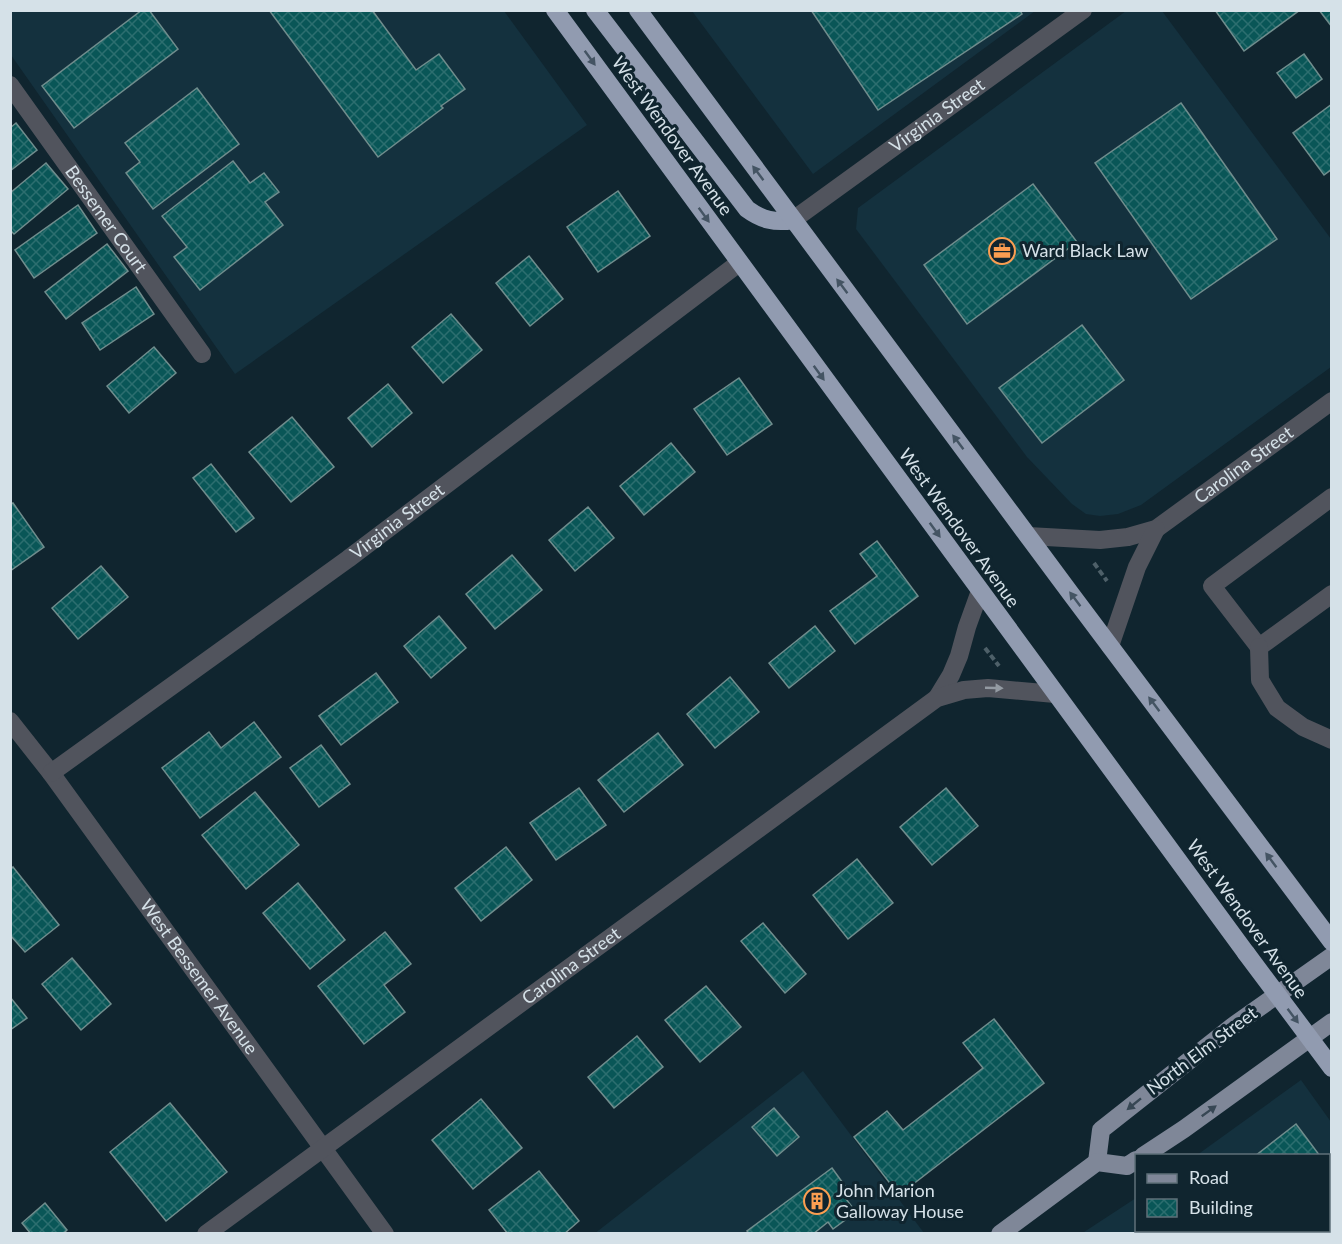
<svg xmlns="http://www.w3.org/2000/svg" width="1342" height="1244" font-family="Lato,sans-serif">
<defs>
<pattern id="building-cross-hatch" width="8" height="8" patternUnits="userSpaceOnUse" patternTransform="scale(1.5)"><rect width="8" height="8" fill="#095657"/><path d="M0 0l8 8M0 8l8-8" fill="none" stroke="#2c6e6f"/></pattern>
</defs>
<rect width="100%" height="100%" fill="#10252f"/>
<g fill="#14313e">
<path d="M10 11H504L587 125 235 374 11 55Z"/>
<path d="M692 11H1035L813 174Z"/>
<path d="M1126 11H1162L1331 239V367L1141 505 1118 514 1100 516 1086 514 1072 504 1027 457 856 229 858 208Z"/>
<path d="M803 1071 924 1233 594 1234Z"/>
<path d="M1301 1080 1331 1122V1233L1081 1234 1136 1198V1230H1328V1156L1197 1155Z"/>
</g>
<g fill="url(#building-cross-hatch)" stroke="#708d8d" stroke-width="1.5">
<path d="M142 10H149L178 49 74 128 42 86Z"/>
<path d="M269 10H372L416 70 439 54 465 89 441 106 443 108 378 157Z"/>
<path d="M811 10H1020L1022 14 878 110Z"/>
<path d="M1215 10H1300L1244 51Z"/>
<path d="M1319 10H1332V27Z"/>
<path d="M1304 54 1322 79 1296 98 1277 73Z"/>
<path d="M197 88 239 144 153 209 126 173 140 162 125 143Z"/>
<path d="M1181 103 1277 239 1191 299 1095 163Z"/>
<path d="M1332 104V169L1324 175 1293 133Z"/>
<path d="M16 123 37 150 10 171V128Z"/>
<path d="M233 161 250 183 264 173 279 192 265 202 283 225 200 290 174 257 187 247 162 216Z"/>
<path d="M46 163 68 189 14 234 10 230V193Z"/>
<path d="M1033 184 1077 242 967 324 924 265Z"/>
<path d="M618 191 650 236 598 272 567 227Z"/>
<path d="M78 205 97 233 34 278 15 250Z"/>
<path d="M107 244 128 271 66 319 45 292Z"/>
<path d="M529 256 563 299 530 326 496 283Z"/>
<path d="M136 287 154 314 100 350 82 323Z"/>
<path d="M451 314 482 350 443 383 412 347Z"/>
<path d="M1082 325 1124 380 1042 443 999 388Z"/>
<path d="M154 347 176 373 129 413 107 386Z"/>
<path d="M739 378 772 424 727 455 694 409Z"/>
<path d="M388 384 412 413 372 447 348 418Z"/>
<path d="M292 417 334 467 291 502 249 452Z"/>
<path d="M671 443 695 472 644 515 620 486Z"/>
<path d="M211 464 254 518 236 532 193 478Z"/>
<path d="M13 503 44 547 10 571V504Z"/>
<path d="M588 507 614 538 575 571 549 540Z"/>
<path d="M877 541 918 596 855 644 830 611 877 576 860 554Z"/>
<path d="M512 555 542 590 495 629 466 594Z"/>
<path d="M101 566 128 597 78 639 52 608Z"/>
<path d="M439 616 466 648 431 678 404 646Z"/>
<path d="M815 626 835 651 789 688 769 663Z"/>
<path d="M376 673 398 702 341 745 319 716Z"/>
<path d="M730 677 759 712 715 748 687 714Z"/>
<path d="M254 722 281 757 200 818 162 768 209 732 221 748Z"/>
<path d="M658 733 683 765 624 812 598 780Z"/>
<path d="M321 745 350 784 319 807 290 768Z"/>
<path d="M579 788 606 825 556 860 530 823Z"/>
<path d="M946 788 978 826 932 865 900 827Z"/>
<path d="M255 792 299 845 246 889 202 835Z"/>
<path d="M506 847 532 880 481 921 455 888Z"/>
<path d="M857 859 893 903 848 939 813 895Z"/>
<path d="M13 867 59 925 25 952 10 935V870Z"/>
<path d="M298 883 345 940 310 969 263 913Z"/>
<path d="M763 923 806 974 785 993 741 941Z"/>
<path d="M385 932 411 964 384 985 405 1012 364 1044 318 986Z"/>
<path d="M72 958 111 1004 81 1030 42 984Z"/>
<path d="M706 986 741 1027 700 1062 665 1020Z"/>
<path d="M10 997 27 1018 10 1030Z"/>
<path d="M994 1019 1044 1083 899 1195 854 1137 887 1111 903 1130 983 1068 963 1043Z"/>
<path d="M637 1036 663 1067 614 1108 588 1077Z"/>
<path d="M481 1099 522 1148 473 1189 432 1140Z"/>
<path d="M170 1103 227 1172 166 1221 110 1152Z"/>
<path d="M774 1108 799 1137 777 1156 752 1127Z"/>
<path d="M1296 1124 1320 1156H1255Z"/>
<path d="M1328 1167 1332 1171V1234H1301L1300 1232 1298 1234H1280L1277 1230H1328Z"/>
<path d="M832 1168 845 1186 840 1191 856 1212 833 1229 828 1222 813 1234H749L747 1231Z"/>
<path d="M539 1171 579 1221 564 1234H508L489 1210Z"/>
<path d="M45 1203 67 1230 63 1234H31L22 1223Z"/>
<path d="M1198 1230H1247L1249 1234H1200Z"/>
</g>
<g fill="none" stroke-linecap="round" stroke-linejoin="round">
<g stroke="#4e6069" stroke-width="4" stroke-dasharray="6 3" stroke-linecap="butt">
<path d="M1094 563 1107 581"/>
<path d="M985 648 999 666"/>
</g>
<g stroke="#51545d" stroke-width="18">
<path id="s1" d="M10 85 202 354"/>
<path id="s2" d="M793 220 1083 10"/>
<path d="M1332 497 1212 586 1259 647 1332 594"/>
<path id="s3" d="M1028 536 1100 540 1128 537 1156 529 1332 401"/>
<path d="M1110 646 1137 567 1156 529"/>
<path d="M1259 647 1260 680 1277 708 1303 727 1332 740"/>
<path d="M937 698 951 675 959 656 967 627 980 591"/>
<path id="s4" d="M10 721 51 773 385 1234"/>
<path id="s5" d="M51 773 348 559 739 263"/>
<path id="s6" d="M206 1234 937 698 964 690 988 688 1055 694"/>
</g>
<g stroke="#7f8798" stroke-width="18">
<path d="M1143 1156 1184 1129 1332 1022"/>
<path d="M1097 1162 1101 1130 1233 1026 1332 956"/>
<path d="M1000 1234 1097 1162 1127 1166 1136 1160"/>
</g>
<g stroke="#919bb0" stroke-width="18">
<path d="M555 10 1246 953"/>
<path d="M595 10 747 209C762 220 775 223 793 220"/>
<path d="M638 10 1071 594 1332 942"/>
</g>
<path stroke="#919bb0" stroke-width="18" d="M1246 953 1332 1068"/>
</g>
<defs><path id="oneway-solid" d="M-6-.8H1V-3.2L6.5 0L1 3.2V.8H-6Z" transform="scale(1.5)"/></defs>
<g fill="#445463">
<use href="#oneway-solid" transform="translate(590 58) rotate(54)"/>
<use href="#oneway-solid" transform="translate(758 173) rotate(-127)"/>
<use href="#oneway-solid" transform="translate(704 215) rotate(54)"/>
<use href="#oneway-solid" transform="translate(842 286) rotate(-127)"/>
<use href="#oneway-solid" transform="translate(819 373) rotate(54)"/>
<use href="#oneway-solid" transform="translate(958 442) rotate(-127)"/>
<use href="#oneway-solid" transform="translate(935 530) rotate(54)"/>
<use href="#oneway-solid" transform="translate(1075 599) rotate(-127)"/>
<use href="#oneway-solid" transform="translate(1154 704) rotate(-127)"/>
<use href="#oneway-solid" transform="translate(1271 860) rotate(-127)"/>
<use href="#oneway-solid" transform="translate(1293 1016) rotate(53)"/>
</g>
<use fill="#939aa2" href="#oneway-solid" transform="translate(994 688) rotate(2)"/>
<g fill="#374754">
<use href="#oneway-solid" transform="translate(1134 1104) rotate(141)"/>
<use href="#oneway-solid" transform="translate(1209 1111) rotate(-36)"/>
</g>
<defs>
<symbol id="office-ring" viewBox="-11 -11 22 22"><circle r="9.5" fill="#10252f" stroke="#fb9e51" stroke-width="1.5"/><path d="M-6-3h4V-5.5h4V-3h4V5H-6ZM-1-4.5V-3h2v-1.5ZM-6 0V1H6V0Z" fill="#fb9e51"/></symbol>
<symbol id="building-ring" viewBox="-11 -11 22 22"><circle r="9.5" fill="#10252f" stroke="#fb9e51" stroke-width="1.5"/><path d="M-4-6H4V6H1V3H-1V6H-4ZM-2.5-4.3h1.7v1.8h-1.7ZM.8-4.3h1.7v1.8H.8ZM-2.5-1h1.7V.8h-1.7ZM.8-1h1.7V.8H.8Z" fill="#fb9e51"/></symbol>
</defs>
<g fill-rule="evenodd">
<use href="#office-ring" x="987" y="236" width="30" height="30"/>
<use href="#building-ring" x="802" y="1186" width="30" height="30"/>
</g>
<g text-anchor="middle" stroke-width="6" stroke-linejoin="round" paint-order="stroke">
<g font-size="18" fill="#d5e1e8" stroke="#10252f">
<text dy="6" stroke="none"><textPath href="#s2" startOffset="178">Virginia Street</textPath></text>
<text transform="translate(672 136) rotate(54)" y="6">West Wendover Avenue</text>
<text dy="6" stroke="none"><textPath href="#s1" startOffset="165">Bessemer Court</textPath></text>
<text dy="6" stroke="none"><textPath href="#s3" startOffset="238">Carolina Street</textPath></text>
<text dy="6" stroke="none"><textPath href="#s5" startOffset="428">Virginia Street</textPath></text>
<text transform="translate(959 528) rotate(54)" y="6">West Wendover Avenue</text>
<text transform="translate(1247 919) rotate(54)" y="6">West Wendover Avenue</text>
<text dy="6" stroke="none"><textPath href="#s6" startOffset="453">Carolina Street</textPath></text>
<text dy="6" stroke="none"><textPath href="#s4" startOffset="318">West Bessemer Avenue</textPath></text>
<text transform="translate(1202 1051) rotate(-37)" y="6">North Elm Street</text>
</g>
<g font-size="18" fill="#d5e1e8" stroke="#10252f" text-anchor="start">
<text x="1022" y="257">Ward Black Law</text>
<text x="836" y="1197">John Marion<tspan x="836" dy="21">Galloway House</tspan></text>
</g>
</g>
<rect width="1342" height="1244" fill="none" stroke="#d5e1e8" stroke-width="24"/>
<rect x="1135" y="1154" width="195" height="78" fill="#10252f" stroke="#5f7079" stroke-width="1.5"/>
<rect x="1147" y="1174" width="30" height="9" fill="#7f8798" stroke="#5f7079" stroke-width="1.5"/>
<text x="1189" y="1184" font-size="18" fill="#d5e1e8">Road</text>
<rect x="1147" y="1199" width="30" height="18" fill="url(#building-cross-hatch)" stroke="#5f7079" stroke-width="1.5"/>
<text x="1189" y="1214" font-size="18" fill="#d5e1e8">Building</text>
</svg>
